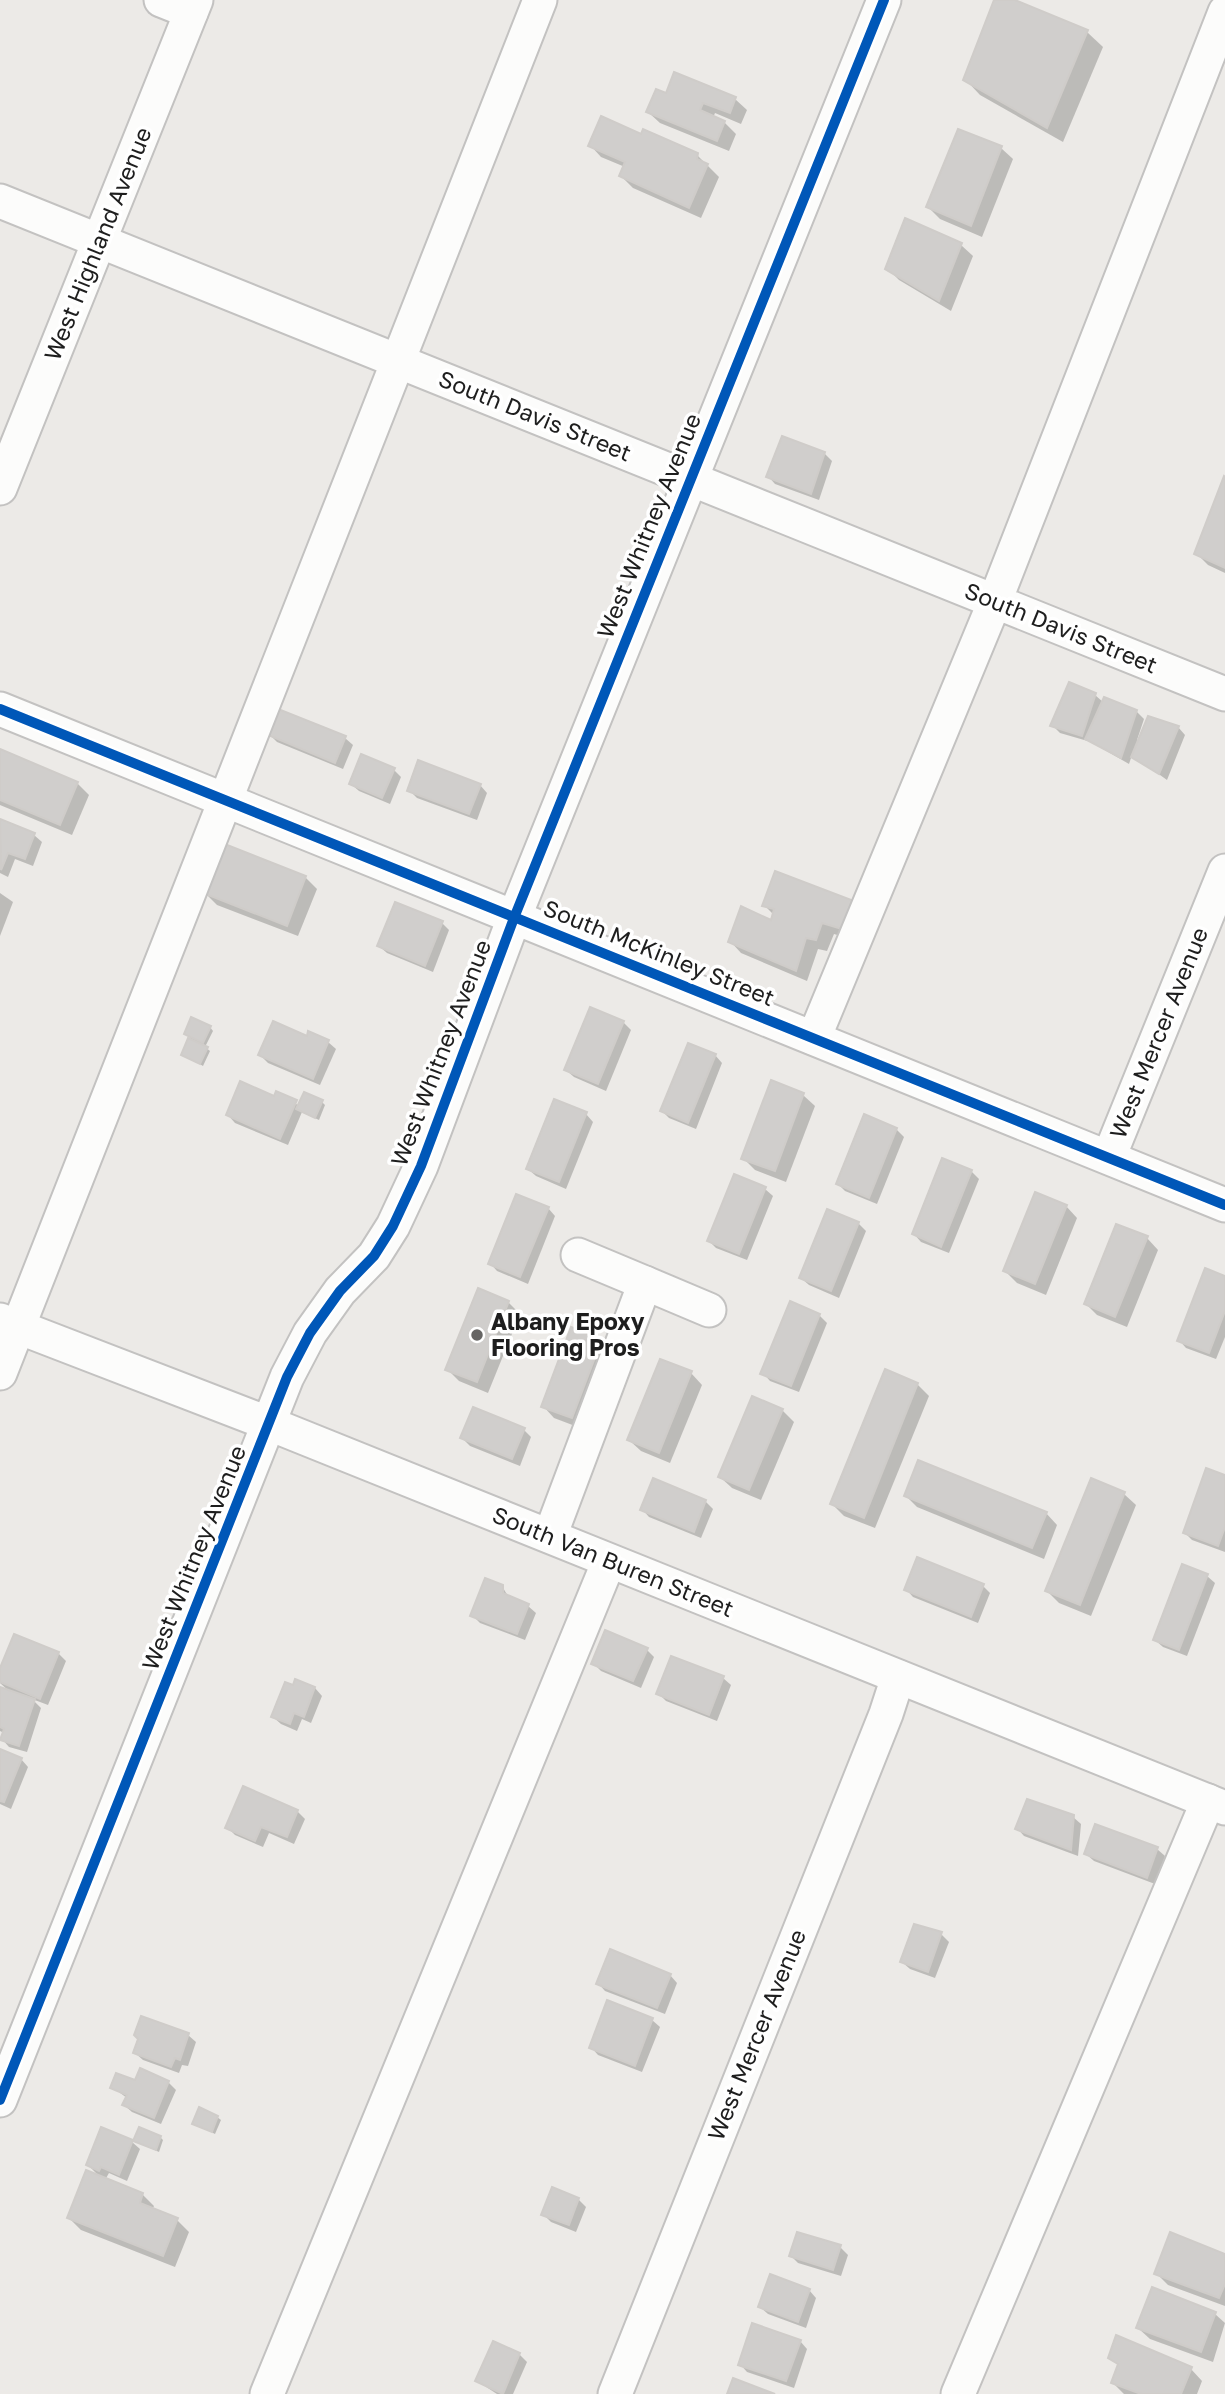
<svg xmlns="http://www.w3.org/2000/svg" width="1225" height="2394" font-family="'Golos Text',sans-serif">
<rect width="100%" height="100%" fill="#eceae7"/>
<g fill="#0003">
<path d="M995 0H1010L1087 32 1103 47 1063 142 980 95 965 79Z"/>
<path d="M667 96 735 99 747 110 741 124 715 113 713 118 724 122 736 134 729 151 660 123 648 112Z"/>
<path d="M959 131 1001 148 1013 159 982 237 940 219 928 207Z"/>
<path d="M642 136 697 155 719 177 701 218 633 188 621 176 625 167 601 157 590 145Z"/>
<path d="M961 245 973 256 951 311 899 280 887 268Z"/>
<path d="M783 438 825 454 832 461 819 500 775 484 768 476Z"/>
<path d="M1225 479V573L1208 565 1196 553Z"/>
<path d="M1095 695 1103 702 1136 711 1144 719 1137 740 1178 727 1185 735 1167 780 1132 755 1129 764 1091 742 1060 733 1052 725Z"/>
<path d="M270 735 345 738 353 745 343 769 277 742Z"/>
<path d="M0 751 77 783 89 795 72 835 0 805Z"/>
<path d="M394 770 401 777 390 804 359 791 351 784Z"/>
<path d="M480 785 487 793 477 820 417 798 409 790Z"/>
<path d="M0 821 34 835 42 842 33 866 15 859 8 877 0 873Z"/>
<path d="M305 877 317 889 298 936 217 905 205 893Z"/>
<path d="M0 893 13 902 0 936Z"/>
<path d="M853 902 854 940 834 934 827 951 818 949 807 981 741 953 730 941 772 923 774 915 764 905Z"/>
<path d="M442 923 449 930 433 972 387 953 379 946Z"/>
<path d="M623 1022 631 1030 606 1091 574 1077 566 1070Z"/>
<path d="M210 1027 213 1031 205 1047 210 1051 203 1066 183 1054 190 1038 186 1034Z"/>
<path d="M308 1038 328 1042 336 1049 320 1085 268 1063 260 1055Z"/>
<path d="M715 1055 722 1063 696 1129 669 1118 662 1111Z"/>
<path d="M772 1083 803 1095 815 1106 786 1182 755 1170 743 1158Z"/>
<path d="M275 1098 299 1105 322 1102 325 1105 319 1120 302 1112 288 1145 235 1123 228 1115Z"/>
<path d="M586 1114 593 1122 566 1189 536 1176 528 1169Z"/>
<path d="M896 1129 904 1137 877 1204 845 1191 838 1184Z"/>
<path d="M943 1160 971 1171 979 1179 949 1253 921 1242 914 1234Z"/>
<path d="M765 1189 773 1196 747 1260 716 1248 709 1241Z"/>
<path d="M1066 1206 1077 1218 1046 1295 1017 1283 1005 1271Z"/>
<path d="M548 1208 555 1216 528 1284 497 1271 490 1263Z"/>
<path d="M858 1223 866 1231 839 1298 809 1285 801 1278Z"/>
<path d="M1147 1238 1158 1250 1127 1327 1097 1315 1086 1304Z"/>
<path d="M1225 1278V1337L1216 1359 1186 1348 1179 1340Z"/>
<path d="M479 1290 508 1302 520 1314 488 1393 459 1381 447 1369Z"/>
<path d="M819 1315 827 1323 799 1392 770 1381 763 1373Z"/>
<path d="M601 1340 613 1352 583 1429 554 1418 543 1406Z"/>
<path d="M691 1373 702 1385 670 1463 641 1451 629 1440Z"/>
<path d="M917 1384 929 1396 875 1528 844 1516 832 1504Z"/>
<path d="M782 1410 794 1422 761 1500 732 1488 720 1477Z"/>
<path d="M524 1430 531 1437 520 1466 470 1446 462 1438Z"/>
<path d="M1225 1477V1552L1192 1540 1185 1533Z"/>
<path d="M1092 1481 1124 1494 1136 1505 1091 1616 1059 1603 1047 1591Z"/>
<path d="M906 1496 1046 1513 1057 1525 1044 1559 917 1507Z"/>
<path d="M705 1501 713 1509 701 1538 649 1517 642 1509Z"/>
<path d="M1183 1567 1207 1576 1215 1583 1187 1656 1163 1647 1155 1640Z"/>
<path d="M502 1586 509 1598 528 1606 536 1613 525 1640 480 1623 472 1615Z"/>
<path d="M983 1586 990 1593 978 1623 913 1597 906 1589Z"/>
<path d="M15 1636 59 1654 66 1661 48 1705 32 1699 41 1708 27 1752 9 1747 2 1739 4 1733 0 1731V1689L10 1692 0 1683V1672Z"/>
<path d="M647 1650 654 1657 641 1688 601 1671 593 1663Z"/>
<path d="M723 1678 731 1685 717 1721 666 1701 658 1693Z"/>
<path d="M296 1681 315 1688 322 1696 311 1723 302 1719 297 1731 281 1724 273 1717Z"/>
<path d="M0 1751 21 1759 28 1767 11 1809 0 1804Z"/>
<path d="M297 1811 305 1819 294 1844 269 1833 263 1847 235 1835 227 1827Z"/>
<path d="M1073 1817 1081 1824 1078 1856 1024 1836 1017 1828Z"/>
<path d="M1157 1849 1165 1856 1155 1884 1094 1861 1086 1854Z"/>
<path d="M941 1934 949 1942 935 1978 910 1969 902 1962Z"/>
<path d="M670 1975 677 1983 665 2014 605 1991 598 1983Z"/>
<path d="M608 2003 652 2020 660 2027 642 2072 598 2055 591 2047Z"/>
<path d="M142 2018 188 2035 196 2042 188 2066 182 2065 179 2073 143 2060 135 2053Z"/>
<path d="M168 2082 176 2090 161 2124 132 2112 124 2105 127 2098 112 2087 136 2083Z"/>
<path d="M217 2117 221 2120 215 2134 194 2123Z"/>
<path d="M160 2137 163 2140 159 2152 135 2141Z"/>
<path d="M132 2142 140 2149 127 2181 109 2173 105 2180 142 2194 154 2206 152 2210 177 2220 189 2232 175 2267 81 2230 69 2218 101 2178 88 2165Z"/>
<path d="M553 2189 578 2199 586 2207 576 2232 551 2222 543 2214Z"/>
<path d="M840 2247 848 2255 841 2276 798 2263 791 2256Z"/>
<path d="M1225 2256V2306L1168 2285 1156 2273Z"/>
<path d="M1153 2289 1215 2314 1225 2323 1213 2362 1150 2339 1138 2328Z"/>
<path d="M809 2290 816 2298 806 2328 768 2314 760 2307Z"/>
<path d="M800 2341 807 2349 794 2388 747 2372 740 2364Z"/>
<path d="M519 2354 527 2362 513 2394H497L477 2381Z"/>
<path d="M1110 2358 1191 2369 1202 2381 1197 2394H1124L1113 2383 1119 2366Z"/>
</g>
<g fill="#d0cecc" stroke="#cfccc9" stroke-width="2">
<path d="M994 0H1015L1088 30 1047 128 963 80Z"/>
<path d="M674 72 736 97 730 113 703 103 700 110 725 121 717 141 646 112 656 89 666 93Z"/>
<path d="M601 116 641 134 643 129 698 153 697 159 708 164 689 208 619 176 625 162 588 146Z"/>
<path d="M958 129 1002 146 971 226 926 207Z"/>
<path d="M905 218 962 243 939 301 885 269Z"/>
<path d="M782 436 825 452 811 494 766 477Z"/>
<path d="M1224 476 1225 477V568L1194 554Z"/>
<path d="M1069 682 1096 693 1082 736 1050 726Z"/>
<path d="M1104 697 1137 710 1121 758 1085 739Z"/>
<path d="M278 709 346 736 335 763 268 735Z"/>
<path d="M1148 716 1179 726 1159 774 1131 757Z"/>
<path d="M0 749 78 782 60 825 0 800Z"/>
<path d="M361 754 395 768 382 798 349 784Z"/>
<path d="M418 760 481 784 469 814 407 791Z"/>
<path d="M0 819 35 833 25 859 8 853 1 870Z"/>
<path d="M222 843 306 876 287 926 203 893Z"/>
<path d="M775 871 854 901 842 929 822 923 816 940 806 938 796 971 728 942 741 906 771 920 774 909 762 906Z"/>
<path d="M395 902 443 921 425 966 377 946Z"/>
<path d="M590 1007 624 1021 598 1084 564 1070Z"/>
<path d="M191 1017 211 1026 203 1043 184 1034Z"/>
<path d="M273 1021 307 1036 308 1031 329 1040 313 1079 258 1055Z"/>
<path d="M188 1038 208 1047 200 1064 181 1055Z"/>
<path d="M688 1043 716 1054 688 1123 660 1111Z"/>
<path d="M771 1080 804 1093 775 1171 741 1159Z"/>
<path d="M240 1081 274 1096 276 1091 297 1100 280 1139 226 1115Z"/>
<path d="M304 1092 323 1100 315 1118 296 1109Z"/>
<path d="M554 1099 587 1112 559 1182 526 1169Z"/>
<path d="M864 1114 897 1128 869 1198 836 1184Z"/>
<path d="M942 1158 972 1170 941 1247 912 1234Z"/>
<path d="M734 1174 766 1187 739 1254 707 1241Z"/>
<path d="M1035 1192 1067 1205 1035 1284 1003 1271Z"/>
<path d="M516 1194 549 1207 520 1277 488 1264Z"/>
<path d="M827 1209 859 1222 831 1291 799 1278Z"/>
<path d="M1116 1224 1148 1236 1115 1317 1084 1304Z"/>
<path d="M1205 1268 1225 1276V1311L1209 1353 1177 1341Z"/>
<path d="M478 1288 509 1301 477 1382 445 1370Z"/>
<path d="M790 1301 820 1314 791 1386 760 1374Z"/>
<path d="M571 1327 602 1339 572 1418 541 1407Z"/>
<path d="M660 1359 692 1371 659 1453 627 1440Z"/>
<path d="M885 1369 918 1383 864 1518 830 1504Z"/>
<path d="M752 1396 783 1409 749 1490 718 1477Z"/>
<path d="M473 1407 525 1428 512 1459 460 1438Z"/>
<path d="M918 1460 1047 1512 1032 1548 904 1496Z"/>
<path d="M1206 1468 1225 1475V1527L1218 1546 1183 1533Z"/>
<path d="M653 1478 706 1500 694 1532 640 1510Z"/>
<path d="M1091 1478 1125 1492 1080 1605 1045 1591Z"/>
<path d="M917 1557 984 1584 971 1617 904 1590Z"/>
<path d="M1182 1564 1208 1574 1179 1650 1153 1640Z"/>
<path d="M485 1578 503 1585V1593L529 1604 517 1634 470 1616Z"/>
<path d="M605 1630 648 1648 633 1681 591 1664Z"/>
<path d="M14 1634 59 1652 40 1699 0 1682V1668Z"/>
<path d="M671 1656 724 1676 709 1715 656 1694Z"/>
<path d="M295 1679 315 1687 304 1717 294 1713 290 1724 271 1717 285 1682 293 1685Z"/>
<path d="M0 1687 35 1699 19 1746 0 1740 4 1729 0 1727Z"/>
<path d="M0 1749 22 1758 4 1802 0 1801Z"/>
<path d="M243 1786 298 1810 287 1837 261 1827 255 1841 225 1828Z"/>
<path d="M1027 1799 1074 1815 1071 1850 1015 1829Z"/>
<path d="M1095 1824 1158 1847 1147 1878 1084 1854Z"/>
<path d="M914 1924 942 1932 928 1972 900 1962Z"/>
<path d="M610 1949 671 1974 657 2008 596 1984Z"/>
<path d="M607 2000 653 2018 635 2066 589 2048Z"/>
<path d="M141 2016 189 2033 180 2060 175 2058 171 2067 133 2053 138 2039 134 2035Z"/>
<path d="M140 2068 169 2081 154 2118 122 2105 127 2095 110 2088 116 2073 135 2080Z"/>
<path d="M199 2107 218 2116 212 2132 192 2124Z"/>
<path d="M101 2127 133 2140 119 2175 101 2167 99 2171 86 2165Z"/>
<path d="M139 2127 161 2136 156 2150 133 2141Z"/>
<path d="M86 2170 143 2193 140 2203 178 2218 163 2256 67 2218Z"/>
<path d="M552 2187 579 2198 569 2225 541 2215Z"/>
<path d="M797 2232 841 2245 833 2270 789 2256Z"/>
<path d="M1170 2232 1225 2254V2284L1219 2298 1154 2274Z"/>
<path d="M770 2274 810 2289 798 2322 758 2307Z"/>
<path d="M1152 2287 1216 2312 1201 2352 1136 2328Z"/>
<path d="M752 2323 801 2340 786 2381 738 2365Z"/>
<path d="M1116 2335 1192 2367 1181 2394H1141L1111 2383 1118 2364 1108 2358Z"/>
<path d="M493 2341 520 2353 503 2394 475 2381Z"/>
<path d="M733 2378 775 2394H727Z"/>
</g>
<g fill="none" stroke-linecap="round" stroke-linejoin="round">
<defs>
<g id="minor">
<path d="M161 0 191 12"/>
<path d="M0 201 1225 694"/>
<path d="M0 488 196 0"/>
<path d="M0 709 1225 1205"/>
<path d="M814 1038 995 601 1225 12"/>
<path d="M1109 1157 1225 871"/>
<path d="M645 1283 709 1310"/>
<path d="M0 1320 270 1424 1225 1808"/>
<path d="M0 1373 540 0"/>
<path d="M550 1536 645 1283 578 1255"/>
<path d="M0 2100 287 1377 310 1333 340 1291 374 1256 393 1226 421 1166 514 918 884 0"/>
<path d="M267 2394 609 1561"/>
<path d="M615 2394 886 1714 898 1677"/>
<path d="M958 2394 1208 1801"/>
</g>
</defs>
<use href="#minor" stroke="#c3c2c1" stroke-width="37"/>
<use href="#minor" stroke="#fcfcfb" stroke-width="33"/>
<defs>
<g id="cycleway">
<path d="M0 709 1225 1205"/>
<path d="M0 2100 287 1377 310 1333 340 1291 374 1256 393 1226 421 1166 514 918 884 0"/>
</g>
</defs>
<use href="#cycleway" stroke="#fff" stroke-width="15"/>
<use href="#cycleway" stroke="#0057b8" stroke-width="10"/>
</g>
<circle fill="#666564" stroke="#fff" stroke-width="2.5" cx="477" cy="1335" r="7"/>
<g text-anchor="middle" stroke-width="7" stroke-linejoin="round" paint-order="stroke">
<g font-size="23" fill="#1e1e1e" stroke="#fff">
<text transform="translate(98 244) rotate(-68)" y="8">West Highland Avenue</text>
<text transform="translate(535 416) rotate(22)" y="8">South Davis Street</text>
<text transform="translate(649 526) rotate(-68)" y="8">West Whitney Avenue</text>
<text transform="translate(1061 628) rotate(22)" y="8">South Davis Street</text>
<text transform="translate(659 953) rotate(22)" y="8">South McKinley Street</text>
<text transform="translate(1159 1033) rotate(-68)" y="8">West Mercer Avenue</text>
<text transform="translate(441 1053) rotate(-69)" y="8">West Whitney Avenue</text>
<text transform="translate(194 1558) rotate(-68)" y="8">West Whitney Avenue</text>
<text transform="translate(613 1562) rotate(22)" y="8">South Van Buren Street</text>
<text transform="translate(757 2035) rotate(-68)" y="8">West Mercer Avenue</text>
</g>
<g font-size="23" font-weight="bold" fill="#1e1e1e" stroke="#fff" text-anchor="start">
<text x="491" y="1330">Albany Epoxy<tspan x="491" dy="26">Flooring Pros</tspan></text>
</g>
</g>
</svg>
